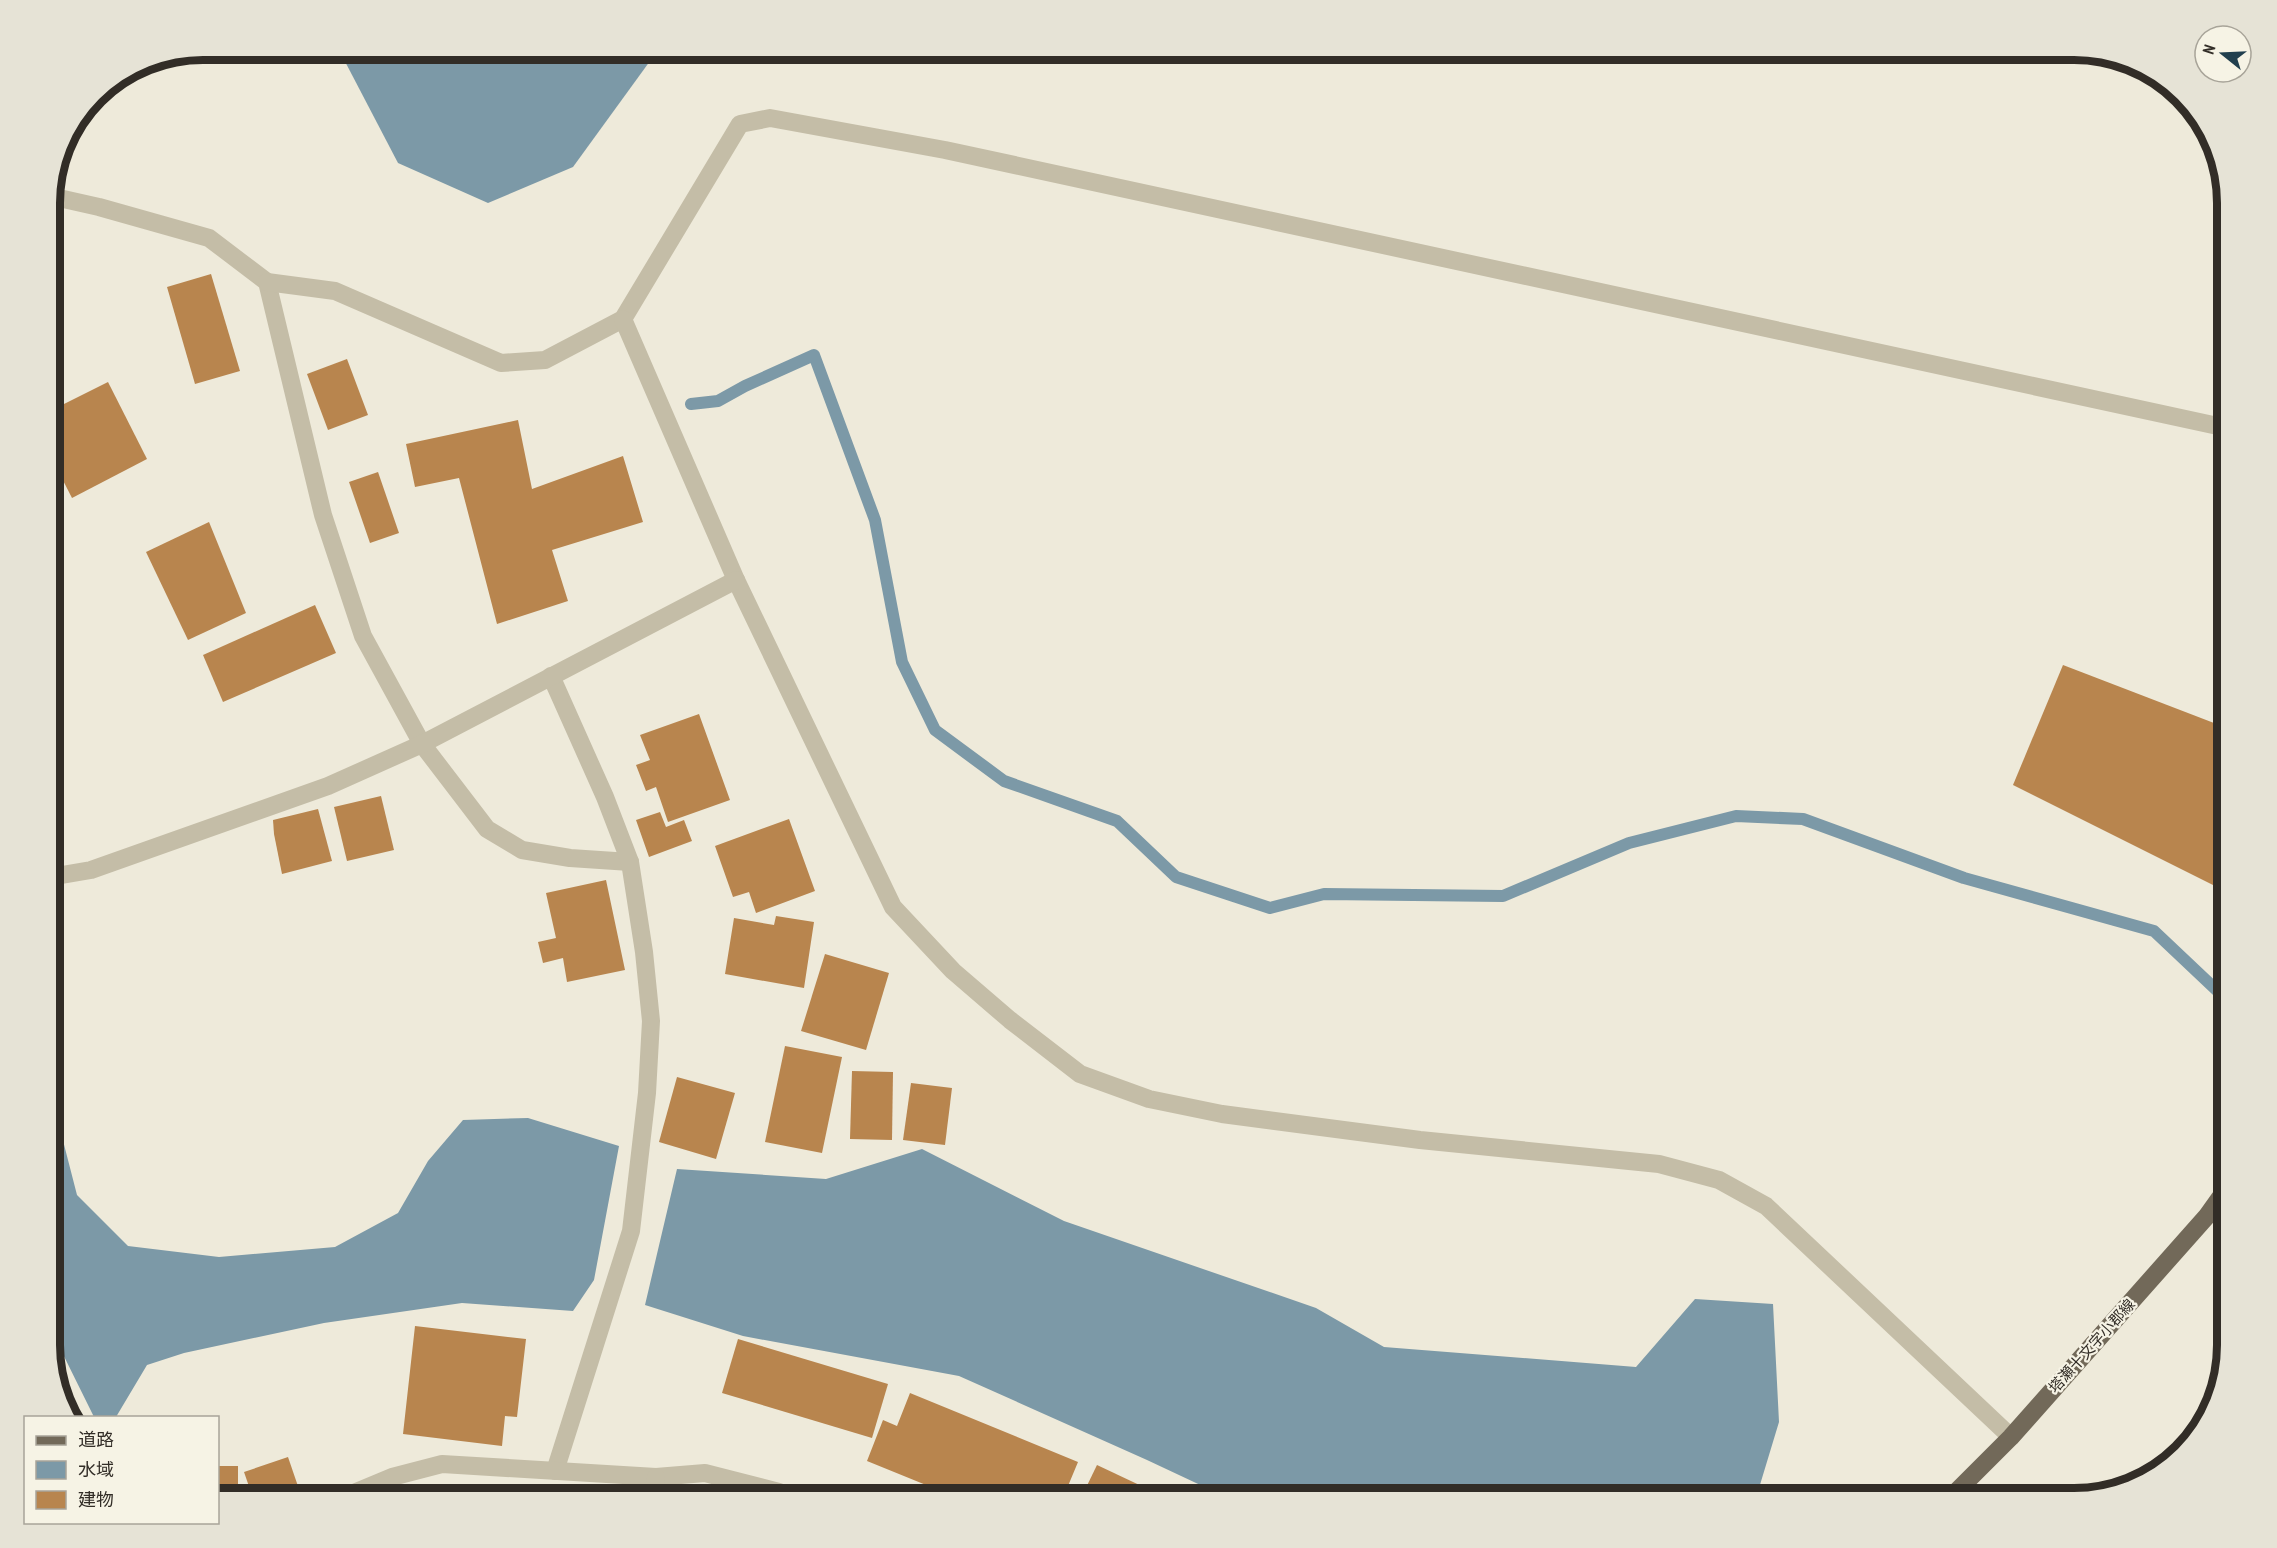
<svg xmlns="http://www.w3.org/2000/svg" width="2277" height="1548" font-family="'PT Sans Narrow','Noto Sans JP',sans-serif">
<rect width="100%" height="100%" fill="#eeeada"/>
<g fill="#7c99a7">
<path d="M339 50H658L573 167 488 203 398 163Z"/>
<path d="M50 1090 77 1195 128 1246 219 1257 335 1247 398 1213 428 1161 463 1120 528 1118 619 1146 594 1280 573 1311 462 1303 324 1323 184 1353 147 1365 116 1417H94L50 1328Z"/>
<path d="M922 1149 1064 1221 1316 1308 1384 1347 1636 1367 1695 1299 1773 1304 1779 1422 1756 1498H1228L1147 1460 959 1376 743 1336 645 1305 677 1169 826 1179Z"/>
</g>
<g fill="none" stroke-linecap="round" stroke-linejoin="round">
<path stroke="#7c99a7" stroke-width="12" d="M691 404 718 401 745 386 814 355 875 520 902 662 935 730 1004 781 1117 821 1176 877 1270 908 1324 894 1503 896 1629 843 1736 816 1803 819 1964 878 2154 931 2227 1000"/>
</g>
<g fill="#b8854e">
<path d="M211 274 240 371 195 384 167 287Z"/>
<path d="M347 359 368 415 328 430 307 374Z"/>
<path d="M108 382 147 459 72 498 50 455V411Z"/>
<path d="M518 420 532 489 623 456 643 522 552 550 568 601 497 624 459 478 415 487 406 444Z"/>
<path d="M378 472 399 533 370 543 349 482Z"/>
<path d="M209 522 246 613 188 640 146 552Z"/>
<path d="M315 605 336 653 223 702 203 655Z"/>
<path d="M2063 665 2227 728V892L2013 785Z"/>
<path d="M699 714 730 800 668 822 656 787 646 791 636 765 650 760 640 735Z"/>
<path d="M381 796 394 850 347 861 334 807Z"/>
<path d="M318 809 332 861 282 874 274 834 273 820Z"/>
<path d="M660 812 666 827 684 820 692 841 649 857 636 820Z"/>
<path d="M789 819 815 891 756 913 749 892 733 897 715 846Z"/>
<path d="M606 880 625 970 567 982 563 958 543 963 538 942 556 938 546 893Z"/>
<path d="M776 916 814 922 804 988 725 974 734 918 774 925Z"/>
<path d="M825 954 889 973 866 1050 801 1031Z"/>
<path d="M785 1046 842 1057 822 1153 765 1142Z"/>
<path d="M852 1071 893 1072 892 1140 850 1139Z"/>
<path d="M677 1077 735 1093 716 1159 659 1142Z"/>
<path d="M911 1083 952 1088 945 1145 903 1140Z"/>
<path d="M415 1326 526 1339 517 1417 505 1416 502 1446 403 1434Z"/>
<path d="M738 1339 888 1384 872 1438 722 1393Z"/>
<path d="M910 1393 1078 1462 1063 1498H958L867 1461 883 1420 897 1426Z"/>
<path d="M288 1457 302 1498H253L244 1472Z"/>
<path d="M1097 1465 1167 1498H1081Z"/>
<rect x="218" y="1466" width="20" height="32"/>
</g>
<g fill="none" stroke-linecap="round" stroke-linejoin="round">
<g stroke="#c4bda7" stroke-width="18">
<path d="M50 196 99 207 209 238 267 282 323 515 363 636 422 744 487 829 522 850 570 858 630 862"/>
<path d="M267 282 335 291 501 363 545 360 623 319 740 124 770 118 945 150 2227 428"/>
<path d="M623 319 736 580 893 907 953 971 1010 1020 1080 1074 1149 1099 1222 1114 1420 1140 1659 1164 1719 1180 1766 1206 2011 1437"/>
<path d="M551 676 605 797 630 862 644 952 651 1021 647 1093 631 1231 555 1471"/>
<path d="M50 877 91 870 328 786 422 744 736 580"/>
<path d="M350 1498 356 1492 392 1477 442 1464 656 1477 705 1473 779 1492 793 1498"/>
<path d="M653 1498 656 1477"/>
</g>
<path stroke="#726959" stroke-width="18" d="M1950 1498 2011 1437 2207 1216 2227 1188"/>
</g>
<g text-anchor="middle" stroke-width="4.5" stroke-linejoin="round" paint-order="stroke">
<g font-size="15" fill="#322d27" stroke="#f6f3e5">
<text transform="translate(2092 1346) rotate(-48)" y="5">塔瀬十文字小郡線</text>
</g>
</g>
<path d="M0 0H2277V1548H0ZM203 60H2074A143 143 0 0 1 2217 203V1345A143 143 0 0 1 2074 1488H203A143 143 0 0 1 60 1345V203A143 143 0 0 1 203 60Z" fill="#e6e3d6" fill-rule="evenodd"/>
<path fill="none" stroke="#322d27" stroke-width="8" d="M203 60H2074A143 143 0 0 1 2217 203V1345A143 143 0 0 1 2074 1488H203A143 143 0 0 1 60 1345V203A143 143 0 0 1 203 60Z"/>
<rect x="24" y="1416" width="195" height="108" fill="#f6f3e5" stroke="#a8a499" stroke-width="1.5"/>
<rect x="36" y="1436" width="30" height="9" fill="#726959" stroke="#a8a499" stroke-width="1.5"/>
<text x="78" y="1446" font-size="18" fill="#322d27">道路</text>
<rect x="36" y="1461" width="30" height="18" fill="#7c99a7" stroke="#a8a499" stroke-width="1.5"/>
<text x="78" y="1476" font-size="18" fill="#322d27">水域</text>
<rect x="36" y="1491" width="30" height="18" fill="#b8854e" stroke="#a8a499" stroke-width="1.5"/>
<text x="78" y="1506" font-size="18" fill="#322d27">建物</text>
<g transform="translate(2223 54) rotate(288)"><circle r="28" fill="#f6f3e5" stroke="#a8a499" stroke-width="1.5"/>
<path d="M0-4.5L10 22L0 15L-10 22Z" fill="#213f4e"/>
<text y="-9" font-size="16" font-weight="bold" text-anchor="middle" fill="#322d27">N</text>
</g>
</svg>
